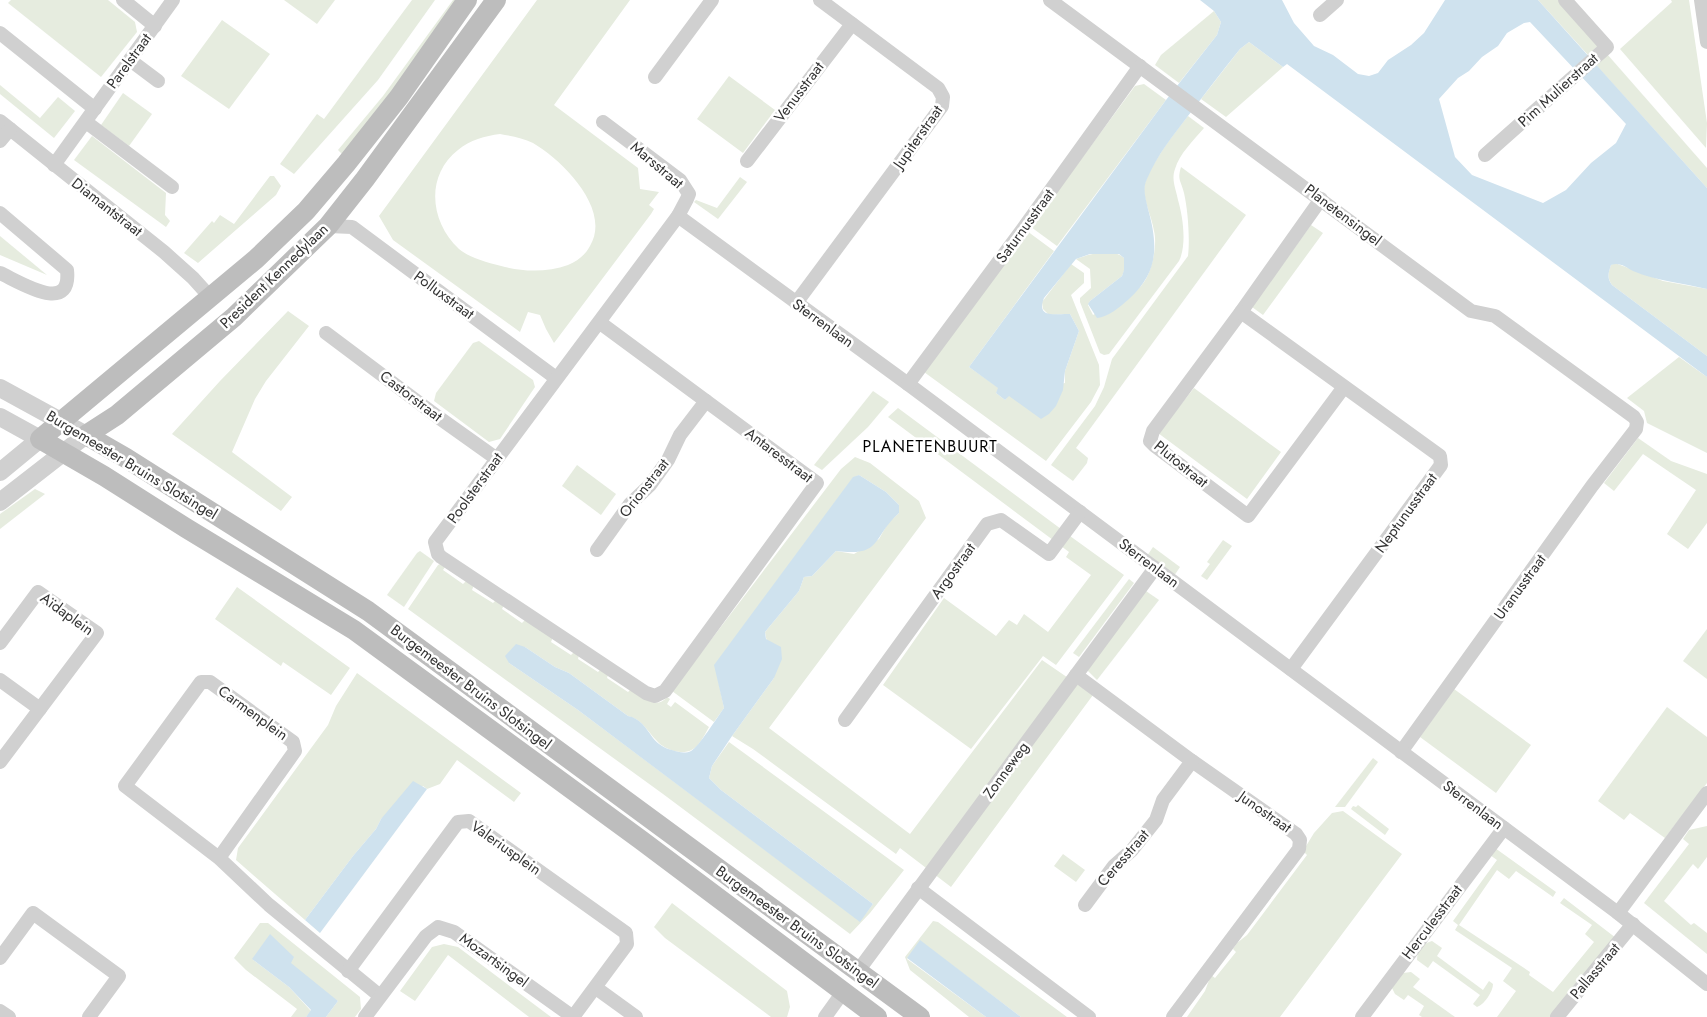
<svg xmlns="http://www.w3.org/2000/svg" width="1707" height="1017" font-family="Jost,sans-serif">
<rect width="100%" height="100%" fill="#fff"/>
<g fill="#e6ecdf" fill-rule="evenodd">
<path d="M11 0H108L135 22 137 32 101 77 8 3Z"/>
<path d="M284 0H335L317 24Z"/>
<path d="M412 0H435L378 80 294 174 280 164 317 114 324 119Z"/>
<path d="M453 0H461L344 156 338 150 383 96Z"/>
<path d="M537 0H630L554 105 638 168 640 189 659 192 649 205 654 209 651 214 554 343 546 329 540 315 528 312 520 332 393 240 379 216ZM500 134C511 136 523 138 533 143 562 160 612 209 590 246 585 255 578 261 568 265 549 272 525 272 505 267 490 263 471 259 459 249 430 222 425 176 458 150 470 140 485 136 500 134Z"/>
<path d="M1538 0H1560L1600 44 1588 55Z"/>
<path d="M1671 0H1689L1707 123 1706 148 1620 49 1672 2Z"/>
<path d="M1214 11 1221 22 1217 35 1179 83 1155 65 1161 55Z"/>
<path d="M222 20 270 54 229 109 181 76Z"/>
<path d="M1249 42 1283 67 1226 117 1201 99 1240 49Z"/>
<path d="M1607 54 1707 168V188L1596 65Z"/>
<path d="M729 76 775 110 743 153 697 119Z"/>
<path d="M1144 84 1166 100 1057 246 1031 227 1135 86Z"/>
<path d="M0 85 40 118 58 97 75 111 54 138 0 94Z"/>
<path d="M123 93 152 114 129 146 101 125Z"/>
<path d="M1188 116 1204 128C1194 140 1179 154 1175 169 1171 180 1176 189 1178 200 1183 217 1187 245 1179 261L1109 354 1104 355 1100 353 1080 302V298L1091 288 1090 269 1076 259C1090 254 1112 247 1124 258V271L1122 276 1090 301 1088 305 1093 315C1107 307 1127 299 1139 288 1151 278 1158 246 1154 231 1152 218 1145 204 1144 191 1143 173 1176 131 1188 116Z"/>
<path d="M92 136 166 193 165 215 170 221 166 227 74 160Z"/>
<path d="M1181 167 1246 215 1076 448 1088 458 1087 463 1073 481 1051 465 1095 406 1104 387 1112 359 1188 256C1190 239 1188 210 1184 193 1181 181 1177 180 1181 167Z"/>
<path d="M270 176H274L281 186 276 195 198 263 184 253 212 221 214 223 220 215 234 224Z"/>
<path d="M740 177 747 182 718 219 694 202 696 200 717 208Z"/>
<path d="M1311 225 1323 233 1263 315 1252 307Z"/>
<path d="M1027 231 1054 251 969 367 999 388 996 393 1005 400 1009 395 1065 383V371L1079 331 1070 314 1049 315 1043 309 1042 302 1071 264 1084 273V283L1071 295 1099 365 1100 385 1091 402 1046 461 924 372Z"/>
<path d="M0 236 47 275 0 255Z"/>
<path d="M1615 263 1663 281 1707 289V356L1612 285C1607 277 1608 274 1611 265Z"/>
<path d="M288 311 309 326 266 381 255 399 232 452 292 497 281 511 172 434 220 381Z"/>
<path d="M479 341 533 380 535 387 500 439 489 442 434 401 436 393 473 343Z"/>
<path d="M1679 357 1707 377V453L1647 423 1644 411 1627 398Z"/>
<path d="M1194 388 1281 452 1247 499 1158 433Z"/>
<path d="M873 391 889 402 868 427 822 470 814 465Z"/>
<path d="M898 408 1061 529 1053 540 888 417Z"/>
<path d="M1638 438 1671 461 1707 474V523L1688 549 1667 534 1696 490 1643 454 1614 491 1604 483Z"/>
<path d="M855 457 870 463 919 501 926 518 769 728 910 834 1042 660 1093 695 951 887 900 848 896 854 753 749 732 736 774 678 765 632 799 591 804 577 812 576 836 551 854 554 879 539 888 523 899 513V505L886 492 859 475 853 478 715 665 724 708 714 722 672 691 841 469Z"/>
<path d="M577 465 616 494 601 515 562 486Z"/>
<path d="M35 489 45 494 0 529V514Z"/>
<path d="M1070 536 1124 575 1056 665 1043 656 971 749 883 685 944 598 996 636 1009 620 1017 625 1024 614 1048 632 1091 575 1066 557 1069 552 1061 546Z"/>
<path d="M1223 540 1232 546 1207 580 1201 576 1210 564 1207 562Z"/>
<path d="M1153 547 1180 567 1174 576 1147 556Z"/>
<path d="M420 551 434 561 404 607 387 595 417 553Z"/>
<path d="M440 564 445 567 443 570 463 584 466 581 474 585 472 590 493 603 496 600 504 605 502 609 522 623 526 619 553 637 551 642 571 655 574 652 579 655 578 659 598 672 600 670 608 675 607 678 628 692 631 689C643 696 655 711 667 697L670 699 667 704 671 707 675 702 709 727C700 743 695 756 674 751 668 749 661 746 657 741 647 731 642 719 628 716L569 673 555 667 525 647 509 663 578 710 860 921 873 904 721 790 709 778 712 766 729 742 904 870 870 913 850 934 663 794 408 609 438 565Z"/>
<path d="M1129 579 1134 583 1079 657 1073 653Z"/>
<path d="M237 587 350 668 331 695 283 662 281 666 215 619Z"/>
<path d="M1146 591 1159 600 1097 680 1087 670Z"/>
<path d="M1707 629V679L1683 661Z"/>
<path d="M357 673 521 793 514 802 457 760 440 784 427 789 423 786 381 819 376 829 353 856 305 920 236 860 238 848 328 725 336 706Z"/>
<path d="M1454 689 1531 745 1496 793 1420 737Z"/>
<path d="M1667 707 1707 737V783L1665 838 1630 813 1624 820 1598 801Z"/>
<path d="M1373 758 1378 762 1345 807H1335Z"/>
<path d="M1358 805 1389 829 1385 835 1351 809 1353 806 1356 807Z"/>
<path d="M1343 811 1402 854 1280 1017H1187L1205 991 1211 975 1215 978 1236 952 1233 949 1237 943 1247 935 1307 855 1303 851 1314 833 1332 813Z"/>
<path d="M1707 826V857L1698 869 1693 864 1664 901 1691 925 1694 923 1707 933V954L1644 903 1689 844 1683 839 1689 830Z"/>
<path d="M1495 848 1556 892 1553 897 1516 871 1509 879 1497 870 1459 925 1530 972 1529 975 1553 992 1594 942 1585 934 1592 925 1560 903 1564 898 1616 938 1551 1017H1497L1516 991 1503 981 1512 968 1455 930 1458 925 1453 921 1497 860 1490 855Z"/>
<path d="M1063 854 1085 870 1076 882 1054 866Z"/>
<path d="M672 903 787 991 790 1007 787 1017H771L665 938 654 927Z"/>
<path d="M933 921 938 922 1067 1017H1021L920 941 907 959 986 1017H969L910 970 905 957Z"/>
<path d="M260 923H268L360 997 361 1009 355 1017H326L338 1001 252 959 289 987 311 1011 306 1017H291L297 1009 246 970 234 958Z"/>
<path d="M1432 941 1442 948 1437 956 1483 990 1489 981 1493 984C1493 991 1485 1004 1477 1007L1473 1004 1480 995 1433 961 1428 968 1417 960C1417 950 1422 944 1432 941Z"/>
<path d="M444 944 458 947 551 1017H529L448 955 415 1001 400 991 432 947Z"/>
<path d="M1411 972 1420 979 1413 987 1455 1017H1422L1419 1015 1424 1006 1408 995 1404 1000 1395 994 1392 988 1403 973Z"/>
</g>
<g fill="#cfe2ee" fill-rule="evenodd">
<path d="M1200 0H1282L1294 23 1314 46 1333 55 1358 74 1369 76 1378 73 1388 60 1411 45 1424 33 1445 0H1538L1707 188V289C1682 283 1657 281 1633 271 1625 267 1620 262 1611 265 1608 274 1607 278 1612 285L1707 356V377L1287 64 1283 67 1249 42 1240 49C1222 71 1205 94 1188 116 1172 137 1158 154 1147 179 1142 189 1146 199 1148 209 1158 245 1159 272 1129 299 1120 307 1108 317 1097 318L1088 304 1090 301 1122 276 1124 270V258L1119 254H1090L1076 259 1044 298C1035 320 1059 313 1070 314L1079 331 1065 371 1063 390 1056 406 1049 414 1041 419 1009 396 1005 400 996 393 998 388 969 367 1166 100 1217 35 1221 22 1214 11ZM1530 22 1626 124 1616 143 1591 163 1566 190 1543 203 1472 175 1455 157 1439 99 1458 78 1469 71 1482 57 1498 46 1507 33 1524 23Z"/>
<path d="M859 475 886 492 899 505V513C871 538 883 557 836 551L812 576 804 577 799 591 765 632 766 639 781 647 782 659 774 678 732 736 712 766 709 778 721 790 873 904 860 922 578 710 509 663 505 656 516 644 525 647 555 667 569 673 628 716C640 718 646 728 653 738 658 744 664 748 672 750 678 752 685 754 691 751 698 748 718 716 724 708L714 665 853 477Z"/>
<path d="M413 781 427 789 320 933 305 920 353 856 376 829 381 819Z"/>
<path d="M270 934 294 957 291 963 338 1001 326 1017H306L311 1010 289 987 252 959Z"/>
<path d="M920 940 1021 1017H986L907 958Z"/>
</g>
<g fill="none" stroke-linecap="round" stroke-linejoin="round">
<g stroke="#d0d0d0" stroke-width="14">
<path d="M123 0 155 26"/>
<path d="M1050 0 1471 311 1495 316 1634 417 1637 422 1636 429 1592 486 1401 752"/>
<path d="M1701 0 1707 42"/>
<path d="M1320 15 1337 0"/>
<path d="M0 33 95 109"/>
<path d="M130 60 158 81"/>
<path d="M655 77 712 0"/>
<path d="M0 121 164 252 193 278 211 298"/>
<path d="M86 122 172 187"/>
<path d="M0 141 10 129"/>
<path d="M1485 155 1607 47 1565 0"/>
<path d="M747 161 852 24"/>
<path d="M54 165 173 0"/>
<path d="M1321 199 1241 312 1153 431 1150 441 1155 446 1248 516 1344 387"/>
<path d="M0 213 67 270C72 316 20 282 0 273"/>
<path d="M678 216 908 384 1618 913 1707 984"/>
<path d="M328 226 352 227 556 378"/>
<path d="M796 303 942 106 943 97 938 88 820 0"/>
<path d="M1241 312 1440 456 1441 465 1291 669"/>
<path d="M599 322 817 483 665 691 655 696 646 693 441 557 438 554 435 542 678 216 687 199 689 194 680 180 603 122"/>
<path d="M326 333 438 417 497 459"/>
<path d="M908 384 1025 226 1140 66"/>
<path d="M597 550 630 504 650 485 668 460 680 435 706 401"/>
<path d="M0 643 38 592 97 633 0 762"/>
<path d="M1076 675 1192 761 1296 834 1300 840 1299 849 1173 1017"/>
<path d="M0 680 40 709"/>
<path d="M845 720 987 524 1001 520 1049 554 1080 512"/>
<path d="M219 858 125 786 201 682H210L293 742 295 751 219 858 269 905 380 996"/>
<path d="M918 888 1089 1017"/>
<path d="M1085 905 1114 866 1132 850 1156 820 1163 800 1192 761"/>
<path d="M1618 913 1707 793"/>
<path d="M0 958 33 913 119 976 89 1017"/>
<path d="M348 971 458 822 469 821 626 933 627 944 573 1017"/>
<path d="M858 971 1155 568"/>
<path d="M596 988 636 1017"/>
<path d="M0 1011 9 1017"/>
<path d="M365 1017 426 936 438 927 454 932 573 1017"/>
<path d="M825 1017 843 992"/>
<path d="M1362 1017 1504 828"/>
<path d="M1557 1017 1633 924"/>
</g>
<g stroke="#d0d0d0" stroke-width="18">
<path d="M0 388 86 435 0 502"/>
<path d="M0 417 40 439 0 472"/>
</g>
<g stroke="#bdbdbd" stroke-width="20">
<path d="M467 0 399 97 346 164 306 211 256 259 40 439 104 476 186 528 354 630 641 840 877 1017"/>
<path d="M496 0 365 179 328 226 234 317 117 415 86 435 126 458 368 611 920 1017"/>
</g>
</g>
<g text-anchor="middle" stroke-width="5" stroke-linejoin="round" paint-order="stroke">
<g font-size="15" fill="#333" stroke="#fff">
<text transform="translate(129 61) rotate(-54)" y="5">Parelstraat</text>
<text transform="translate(1558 90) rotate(-42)" y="5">Pim Mulierstraat</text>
<text transform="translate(799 92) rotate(-53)" y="5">Venusstraat</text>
<text transform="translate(918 137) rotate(-55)" y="5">Jupiterstraat</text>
<text transform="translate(657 165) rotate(40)" y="5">Marsstraat</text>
<text transform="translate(107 207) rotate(38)" y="5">Diamantstraat</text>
<text transform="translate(1343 215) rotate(37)" y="5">Planetensingel</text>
<text transform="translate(1025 226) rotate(-54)" y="5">Saturnusstraat</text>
<text transform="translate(274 276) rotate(-44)" y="5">President Kennedylaan</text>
<text transform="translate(444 295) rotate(36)" y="5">Polluxstraat</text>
<text transform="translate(823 323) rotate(36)" y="5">Sterrenlaan</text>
<text transform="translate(411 396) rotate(37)" y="5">Castorstraat</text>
<text transform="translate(779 455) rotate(37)" y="5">Antaresstraat</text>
<text transform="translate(1181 464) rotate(39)" y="5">Plutostraat</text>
<text transform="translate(132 465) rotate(31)" y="5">Burgemeester Bruins Slotsingel</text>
<text transform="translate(475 488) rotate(-54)" y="5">Poolsterstraat</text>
<text transform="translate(644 488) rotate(-52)" y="5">Orionstraat</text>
<text transform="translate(1406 513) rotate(-54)" y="5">Neptunusstraat</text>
<text transform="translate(1149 563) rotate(37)" y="5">Sterrenlaan</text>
<text transform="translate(953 571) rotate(-54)" y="5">Argostraat</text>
<text transform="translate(1520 587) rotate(-54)" y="5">Uranusstraat</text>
<text transform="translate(67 614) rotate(36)" y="5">Aïdaplein</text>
<text transform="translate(471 687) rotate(37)" y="5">Burgemeester Bruins Slotsingel</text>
<text transform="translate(253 713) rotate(36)" y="5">Carmenplein</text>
<text transform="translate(1006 770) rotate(-54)" y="5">Zonneweg</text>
<text transform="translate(1473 805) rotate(37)" y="5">Sterrenlaan</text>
<text transform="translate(1265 812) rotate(35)" y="5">Junostraat</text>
<text transform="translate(506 848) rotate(35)" y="5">Valeriusplein</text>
<text transform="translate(1123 858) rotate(-49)" y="5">Ceresstraat</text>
<text transform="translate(1432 922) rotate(-53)" y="5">Herculesstraat</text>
<text transform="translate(797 927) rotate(36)" y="5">Burgemeester Bruins Slotsingel</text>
<text transform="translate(494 960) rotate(36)" y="5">Mozartsingel</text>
<text transform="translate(1595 971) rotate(-50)" y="5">Pallasstraat</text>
</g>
<g font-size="16" letter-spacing="1" fill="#000" stroke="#fff">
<text x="930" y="452">PLANETENBUURT</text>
</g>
</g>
</svg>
